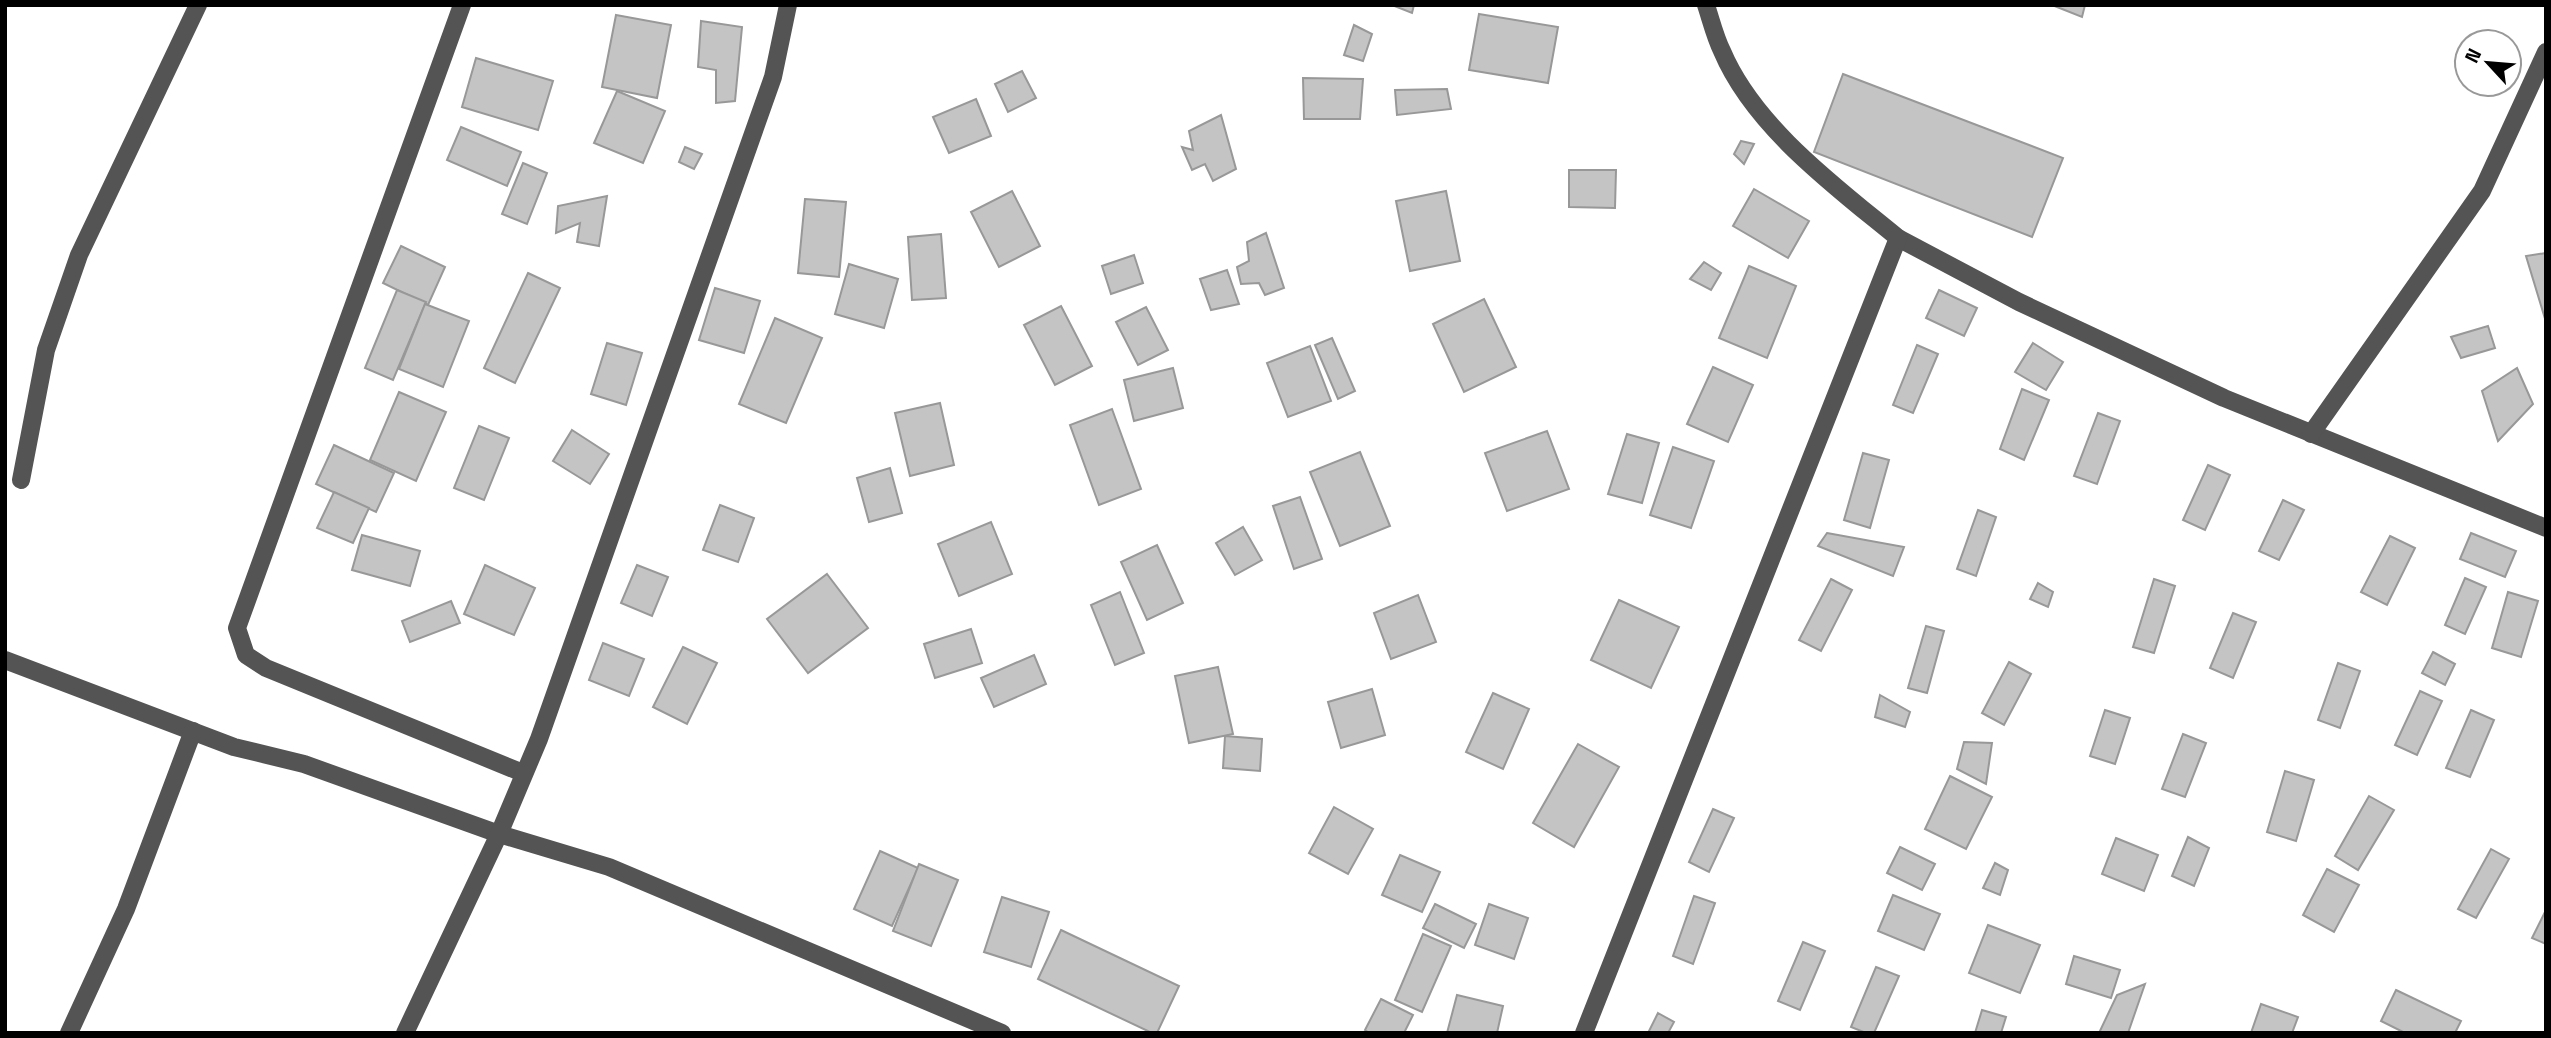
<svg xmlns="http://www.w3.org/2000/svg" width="2551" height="1038" font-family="'Space Grotesk',sans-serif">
<rect width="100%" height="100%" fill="#fff"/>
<g fill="#c4c4c4" stroke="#989898" stroke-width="2">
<path d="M1392 5H1414L1412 13Z"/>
<path d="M2052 5H2085L2082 17Z"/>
<path d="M1479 14 1558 27 1548 83 1469 70Z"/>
<path d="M616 15 671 25 657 98 602 87Z"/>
<path d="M701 21 742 27 735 101 716 103V70L698 67Z"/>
<path d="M1354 25 1372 34 1363 61 1344 55Z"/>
<path d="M476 58 553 81 538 130 462 107Z"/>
<path d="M1022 71 1036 98 1008 112 995 84Z"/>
<path d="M1843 74 2063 158 2032 237 1814 152Z"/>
<path d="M1303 78 1363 79 1360 119H1304Z"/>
<path d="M1447 89 1451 109 1397 115 1395 90Z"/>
<path d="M617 91 665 111 643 163 594 143Z"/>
<path d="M976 99 991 136 949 153 933 117Z"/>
<path d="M1221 115 1236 169 1213 181 1205 164 1192 170 1182 147 1193 150 1189 131Z"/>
<path d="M461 127 521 152 507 186 447 160Z"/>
<path d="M1741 141 1754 144 1744 164 1734 154Z"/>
<path d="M685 147 702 154 694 169 679 162Z"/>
<path d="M523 163 547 173 527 224 502 214Z"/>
<path d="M1569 170H1616L1615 208 1569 207Z"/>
<path d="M1754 189 1809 221 1788 258 1733 226Z"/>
<path d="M1012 191 1040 246 999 267 971 212Z"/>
<path d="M1446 191 1460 261 1410 271 1396 201Z"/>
<path d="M607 196 599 246 577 242 580 223 556 233 558 206Z"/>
<path d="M805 199 846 202 839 277 798 273Z"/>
<path d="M1266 233 1284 288 1265 295 1259 283 1241 284 1237 267 1249 261 1247 242Z"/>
<path d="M941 234 946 298 912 300 908 237Z"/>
<path d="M401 246 445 267 428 305 383 283Z"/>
<path d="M2546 253V322L2526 256Z"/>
<path d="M1134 255 1143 283 1111 294 1102 266Z"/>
<path d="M1704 262 1721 273 1711 290 1690 279Z"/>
<path d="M849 264 898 279 884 328 835 314Z"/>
<path d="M1749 266 1796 286 1767 358 1719 338Z"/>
<path d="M1227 270 1239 304 1211 310 1200 279Z"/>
<path d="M528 273 560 288 515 383 484 368Z"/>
<path d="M715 288 760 301 744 353 699 340Z"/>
<path d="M397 290 426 302 393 380 365 368Z"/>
<path d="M1939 290 1977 308 1964 336 1926 318Z"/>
<path d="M1484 299 1516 367 1464 392 1433 324Z"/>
<path d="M425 304 469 321 443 387 399 369Z"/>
<path d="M1061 306 1092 366 1055 385 1024 325Z"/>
<path d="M1146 307 1168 350 1138 365 1116 322Z"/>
<path d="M775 318 822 338 786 423 739 404Z"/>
<path d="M2488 326 2495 348 2461 358 2451 337Z"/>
<path d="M1332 338 1355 391 1338 399 1315 345Z"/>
<path d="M607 343 642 353 626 405 591 394Z"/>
<path d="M2033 343 2063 362 2046 390 2015 372Z"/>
<path d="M1917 345 1938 354 1913 413 1893 405Z"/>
<path d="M1310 346 1331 401 1288 417 1267 363Z"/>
<path d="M1713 367 1753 385 1728 442 1687 424Z"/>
<path d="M1173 368 1183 408 1134 421 1124 380Z"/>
<path d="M2517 368 2533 404 2498 441 2482 391Z"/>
<path d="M2022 389 2049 400 2024 460 2000 449Z"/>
<path d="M399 392 446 412 416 481 370 460Z"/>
<path d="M940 403 954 465 910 476 895 413Z"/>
<path d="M1112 409 1141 489 1099 505 1070 425Z"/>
<path d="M2098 413 2120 421 2097 484 2074 476Z"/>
<path d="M479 426 509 438 484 500 454 488Z"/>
<path d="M572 430 609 454 590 484 553 461Z"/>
<path d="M1547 431 1569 489 1507 511 1485 453Z"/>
<path d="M1627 434 1659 443 1642 503 1608 494Z"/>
<path d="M334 445 394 473 376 512 316 484Z"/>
<path d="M1673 447 1714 461 1691 528 1650 515Z"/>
<path d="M1360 452 1390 526 1340 546 1310 472Z"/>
<path d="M1863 453 1889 460 1870 528 1844 520Z"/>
<path d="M2208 465 2230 475 2205 530 2183 520Z"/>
<path d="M890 468 902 513 869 522 857 478Z"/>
<path d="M334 492 369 508 353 543 317 528Z"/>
<path d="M1300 497 1322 559 1294 569 1273 506Z"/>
<path d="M2283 500 2304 510 2279 560 2259 551Z"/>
<path d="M720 505 754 518 738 562 703 550Z"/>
<path d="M1978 510 1996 517 1976 576 1957 569Z"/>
<path d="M991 522 1012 574 959 596 938 544Z"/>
<path d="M1243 527 1262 560 1235 575 1216 543Z"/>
<path d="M1827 533 1904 547 1893 576 1818 546Z"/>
<path d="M2471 533 2516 551 2505 577 2460 559Z"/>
<path d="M362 535 420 551 410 586 352 570Z"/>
<path d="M2390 536 2415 548 2387 605 2361 592Z"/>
<path d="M1157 545 1183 603 1147 620 1121 562Z"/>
<path d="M485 565 535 588 514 635 464 614Z"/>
<path d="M637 565 668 577 652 616 621 603Z"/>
<path d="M827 574 868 628 808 673 767 619Z"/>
<path d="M2465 578 2486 587 2465 634 2445 625Z"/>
<path d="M1831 579 1852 590 1821 651 1799 640Z"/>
<path d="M2154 579 2175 586 2154 653 2133 647Z"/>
<path d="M2038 583 2053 592 2048 607 2030 599Z"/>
<path d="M1120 592 1144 653 1115 665 1091 605Z"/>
<path d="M2508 592 2538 601 2521 657 2492 648Z"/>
<path d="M1418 595 1436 642 1391 659 1374 613Z"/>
<path d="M1619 600 1679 627 1651 688 1591 660Z"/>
<path d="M451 601 460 623 410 642 402 621Z"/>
<path d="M2233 613 2256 622 2233 678 2210 668Z"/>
<path d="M1926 626 1944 631 1927 693 1908 688Z"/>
<path d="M971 629 982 663 935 678 924 644Z"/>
<path d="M603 643 644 659 629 696 589 680Z"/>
<path d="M683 647 717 663 687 724 653 707Z"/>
<path d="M2433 652 2455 664 2445 685 2422 673Z"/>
<path d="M1034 655 1046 684 994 707 981 678Z"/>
<path d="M2009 662 2031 674 2004 725 1982 713Z"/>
<path d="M2338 663 2360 671 2340 728 2318 720Z"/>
<path d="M1218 667 1233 734 1189 743 1175 676Z"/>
<path d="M1372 689 1385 735 1341 748 1328 702Z"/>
<path d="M2420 691 2442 701 2417 755 2395 745Z"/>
<path d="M1493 693 1529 709 1503 769 1466 752Z"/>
<path d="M1880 695 1910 712 1905 727 1875 717Z"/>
<path d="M2105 710 2130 718 2115 764 2090 756Z"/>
<path d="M2471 710 2494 720 2470 777 2446 768Z"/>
<path d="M2183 734 2206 743 2185 797 2162 789Z"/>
<path d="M1225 736 1262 739 1260 771 1223 768Z"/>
<path d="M1964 742 1992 743 1986 784 1957 769Z"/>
<path d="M1578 744 1619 767 1574 847 1533 823Z"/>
<path d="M2285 771 2314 780 2296 841 2267 832Z"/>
<path d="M1950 776 1992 797 1966 849 1925 829Z"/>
<path d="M2369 796 2394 810 2358 870 2335 856Z"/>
<path d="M1334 807 1373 829 1348 874 1309 853Z"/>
<path d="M1713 809 1734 818 1709 872 1689 862Z"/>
<path d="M2188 837 2209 848 2194 886 2172 876Z"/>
<path d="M2116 838 2158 855 2144 891 2102 874Z"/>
<path d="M1900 847 1935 864 1922 890 1887 873Z"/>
<path d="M2491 849 2509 859 2476 918 2458 909Z"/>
<path d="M880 851 918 868 892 926 854 909Z"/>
<path d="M1400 855 1440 872 1422 912 1382 895Z"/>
<path d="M1995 863 2008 870 2000 895 1983 888Z"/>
<path d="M919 864 958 880 931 946 893 931Z"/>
<path d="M2327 869 2359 885 2334 932 2303 915Z"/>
<path d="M1893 895 1940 914 1924 950 1878 931Z"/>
<path d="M1694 896 1715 903 1693 964 1673 956Z"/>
<path d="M1002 897 1049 912 1031 967 984 952Z"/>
<path d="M1435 904 1476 924 1464 948 1423 928Z"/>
<path d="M1489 904 1528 918 1514 959 1475 945Z"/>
<path d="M2546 910V944L2532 938Z"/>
<path d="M1988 925 2040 945 2020 993 1969 973Z"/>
<path d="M1061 930 1179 986 1157 1033H1152L1038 979Z"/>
<path d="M1423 934 1451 946 1422 1012 1395 1000Z"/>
<path d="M1803 942 1825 951 1800 1010 1778 1001Z"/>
<path d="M2074 956 2120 970 2111 998 2066 984Z"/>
<path d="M1876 967 1899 976 1874 1033H1866L1851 1027Z"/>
<path d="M2145 984 2128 1033H2099L2117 995Z"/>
<path d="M2396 990 2461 1021 2455 1033H2405L2381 1021Z"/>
<path d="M1457 995 1503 1006 1497 1033H1447Z"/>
<path d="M1381 999 1413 1015 1404 1033H1369L1365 1030Z"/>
<path d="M2261 1004 2298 1017 2292 1033H2251Z"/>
<path d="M1982 1010 2006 1017 2001 1033H1975Z"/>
<path d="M1658 1013 1674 1022 1668 1033H1648Z"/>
</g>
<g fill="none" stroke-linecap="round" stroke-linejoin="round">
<g stroke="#545454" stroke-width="18">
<path d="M462 5 237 628 246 655 266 668 523 773"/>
<path d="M1898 238 2019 302 2224 398 2546 528"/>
<path d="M2311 434 2482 191 2546 52"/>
<path d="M21 480 46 350 79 255 198 5"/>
<path d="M5 660 234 747 304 764 499 834 609 867 1002 1033"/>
<path d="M69 1033 126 909 193 731"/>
<path d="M405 1033 499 834 539 739 773 77 788 5"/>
<path d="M1584 1033 1898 238C1836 187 1754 127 1722 51 1715 37 1711 20 1706 5"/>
</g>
</g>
<rect width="2551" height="1038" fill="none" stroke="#000000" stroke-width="14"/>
<g transform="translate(2488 63) rotate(296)"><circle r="33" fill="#ffffff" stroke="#999999" stroke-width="2"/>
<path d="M0-5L12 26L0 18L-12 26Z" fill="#000000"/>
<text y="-10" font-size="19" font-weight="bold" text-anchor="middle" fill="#000000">N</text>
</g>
</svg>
